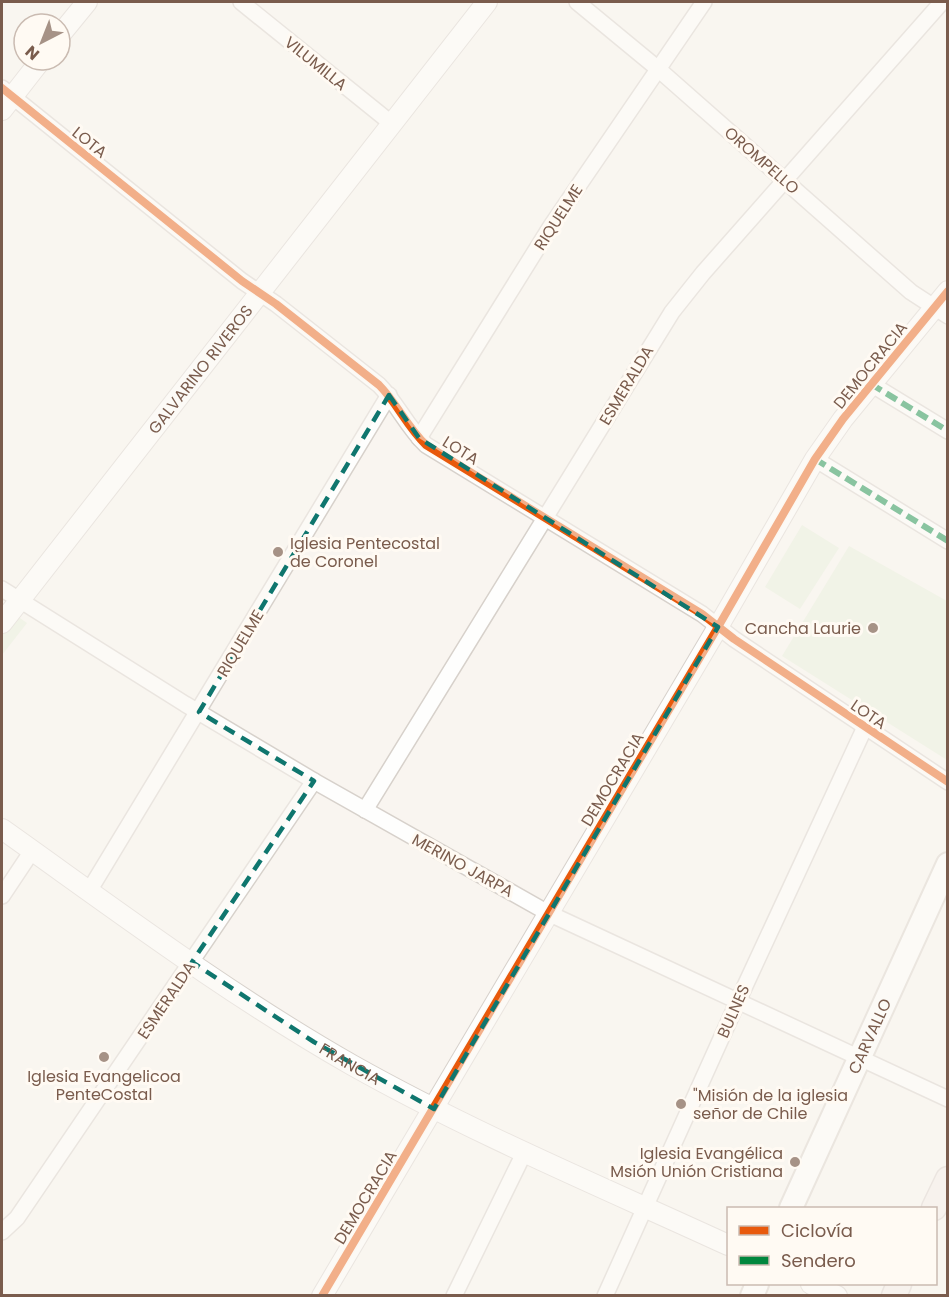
<svg xmlns="http://www.w3.org/2000/svg" width="949" height="1297" font-family="Poppins,sans-serif">
<rect width="100%" height="100%" fill="#f9f5f0"/>
<g fill="#e7f0db">
<path d="M802 525 839 548 800 609 765 587Z"/>
<path d="M849 546 947 601V760L782 656Z"/>
<path d="M17 616 27 623 2 655V635Z"/>
</g>
<g fill="none" stroke-linecap="round" stroke-linejoin="round">
<defs>
<g id="minor">
<path d="M241 2 391 123"/>
<path d="M577 2 657 68 911 292 948 316"/>
<path d="M2 88 242 281 276 304 379 385C397 403 407 427 426 445L702 614 734 639 948 782"/>
<path d="M871 384 948 431"/>
<path d="M419 438 551 226 704 2"/>
<path d="M815 459 948 541"/>
<path d="M2 589 185 704 314 781 548 913 948 1099"/>
<path d="M365 810 672 312 703 273 942 2"/>
<path d="M89 891 389 395"/>
<path d="M2 896 32 851"/>
<path d="M2 1232 17 1218 314 781"/>
<path d="M454 1296 525 1151"/>
<path d="M605 1296 738 1001 865 727"/>
</g>
<g id="tertiary">
<path d="M60 35 87 2"/>
<path d="M2 110 41 60"/>
<path id="s1" d="M2 623 487 2"/>
<path id="s2" d="M2 829C116 910 229 995 352 1065 473 1133 602 1187 728 1245"/>
<path d="M811 1284 837 1296"/>
<path d="M322 1296 718 627 815 459 843 419 948 291"/>
</g>
<g id="secondary">
<path id="s3" d="M791 1208 948 864"/>
<path d="M752 1296 757 1284"/>
</g>
<g id="primary">
<path d="M934 1208 948 1179"/>
<path d="M894 1296 899 1284"/>
</g>
</defs>
<use href="#minor" stroke="#d7d1cb" stroke-width="18"/>
<use href="#tertiary" stroke="#d7d1cb" stroke-width="22"/>
<use href="#secondary" stroke="#d9d2cb" stroke-width="26"/>
<use href="#primary" stroke="#dad1cc" stroke-width="27"/>
<use href="#minor" stroke="#fefefd" stroke-width="15"/>
<use href="#tertiary" stroke="#fefefd" stroke-width="20"/>
<use href="#secondary" stroke="#fefefd" stroke-width="22"/>
<use href="#primary" stroke="#f3eee8" stroke-width="24"/>
<g stroke="#00873e" stroke-width="6" stroke-dasharray="12 6" stroke-linecap="butt">
<path d="M871 384 948 431"/>
<path d="M815 459 948 541"/>
</g>
<defs>
<g id="cycleway">
<path d="M2 88 242 281 276 304 379 385C397 403 407 427 426 445L702 614 734 639 948 782"/>
<path d="M322 1296 718 627 815 459 843 419 948 291"/>
</g>
</defs>
<use href="#cycleway" stroke="#fffaf3" stroke-width="11"/>
<use href="#cycleway" stroke="#e8590c" stroke-width="8"/>
</g>
<path d="M0 0H949V1297H0ZM389 395 419 438 718 627 434 1109 314 1042 192 962 314 781 199 712Z" fill="#f9f5f0" fill-opacity=".55" fill-rule="evenodd"/>
<path fill="none" stroke="#0f766e" stroke-width="4.5" stroke-dasharray="12 8" stroke-linejoin="round" d="M389 395 419 438 718 627 434 1109 314 1042 192 962 314 781 199 712Z"/>
<g fill="#a69286" stroke="#fffaf3" stroke-width="2">
<circle cx="278" cy="552" r="6"/>
<circle cx="873" cy="628" r="6"/>
<circle cx="104" cy="1057" r="6"/>
<circle cx="681" cy="1104" r="6"/>
<circle cx="795" cy="1162" r="6"/>
</g>
<g text-anchor="middle" stroke-width="6" stroke-linejoin="round" paint-order="stroke">
<g font-size="16" fill="#7a5c4d" stroke="#fffaf3">
<text transform="translate(316 63) rotate(39)" y="6">VILUMILLA</text>
<text transform="translate(90 142) rotate(39)" y="6">LOTA</text>
<text transform="translate(762 160) rotate(41)" y="6">OROMPELLO</text>
<text transform="translate(558 217) rotate(-57)" y="6">RIQUELME</text>
<text transform="translate(870 365) rotate(-51)" y="6">DEMOCRACIA</text>
<text dy="6" stroke="none"><textPath href="#s1" startOffset="322">GALVARINO RIVEROS</textPath></text>
<text transform="translate(626 385) rotate(-59)" y="6">ESMERALDA</text>
<text transform="translate(461 450) rotate(32)" y="6">LOTA</text>
<text transform="translate(240 643) rotate(-59)" y="6">RIQUELME</text>
<text transform="translate(869 714) rotate(34)" y="6">LOTA</text>
<text transform="translate(612 779) rotate(-59)" y="6">DEMOCRACIA</text>
<text transform="translate(463 865) rotate(29)" y="6">MERINO JARPA</text>
<text transform="translate(166 1000) rotate(-56)" y="6">ESMERALDA</text>
<text transform="translate(733 1011) rotate(-66)" y="6">BULNES</text>
<text dy="6" stroke="none"><textPath href="#s3" startOffset="189">CARVALLO</textPath></text>
<text dy="6" stroke="none"><textPath href="#s2" startOffset="420">FRANCIA</textPath></text>
<text transform="translate(365 1197) rotate(-59)" y="6">DEMOCRACIA</text>
</g>
<g font-size="16" fill="#7a5c4d" stroke="#fffaf3" text-anchor="start">
<text x="290" y="549">Iglesia Pentecostal<tspan x="290" dy="18">de Coronel</tspan></text>
<text x="861" y="634" text-anchor="end">Cancha Laurie</text>
<text x="104" y="1082" text-anchor="middle">Iglesia Evangelicoa<tspan x="104" dy="18">PenteCostal</tspan></text>
<text x="693" y="1101">"Misión de la iglesia<tspan x="693" dy="18">señor de Chile</tspan></text>
<text x="783" y="1159" text-anchor="end">Iglesia Evangélica<tspan x="783" dy="18">Msión Unión Cristiana</tspan></text>
</g>
</g>
<rect width="949" height="1297" fill="none" stroke="#7a5c4d" stroke-width="6"/>
<rect x="727" y="1207" width="210" height="78" fill="#fffaf3" stroke="#cabbb1" stroke-width="1.5"/>
<rect x="739" y="1226" width="30" height="9" fill="#e8590c" stroke="#cabbb1" stroke-width="1.5"/>
<text x="781" y="1237" font-size="18" fill="#7a5c4d">Ciclovía</text>
<rect x="739" y="1256" width="30" height="9" fill="#00873e" stroke="#cabbb1" stroke-width="1.5"/>
<text x="781" y="1267" font-size="18" fill="#7a5c4d">Sendero</text>
<g transform="translate(42 42) rotate(222)"><circle r="28" fill="#fffaf3" stroke="#cabbb1" stroke-width="1.5"/>
<path d="M0-4.5L10 22L0 15L-10 22Z" fill="#a69286"/>
<text y="-9" font-size="16" font-weight="bold" text-anchor="middle" fill="#7a5c4d">N</text>
</g>
</svg>
